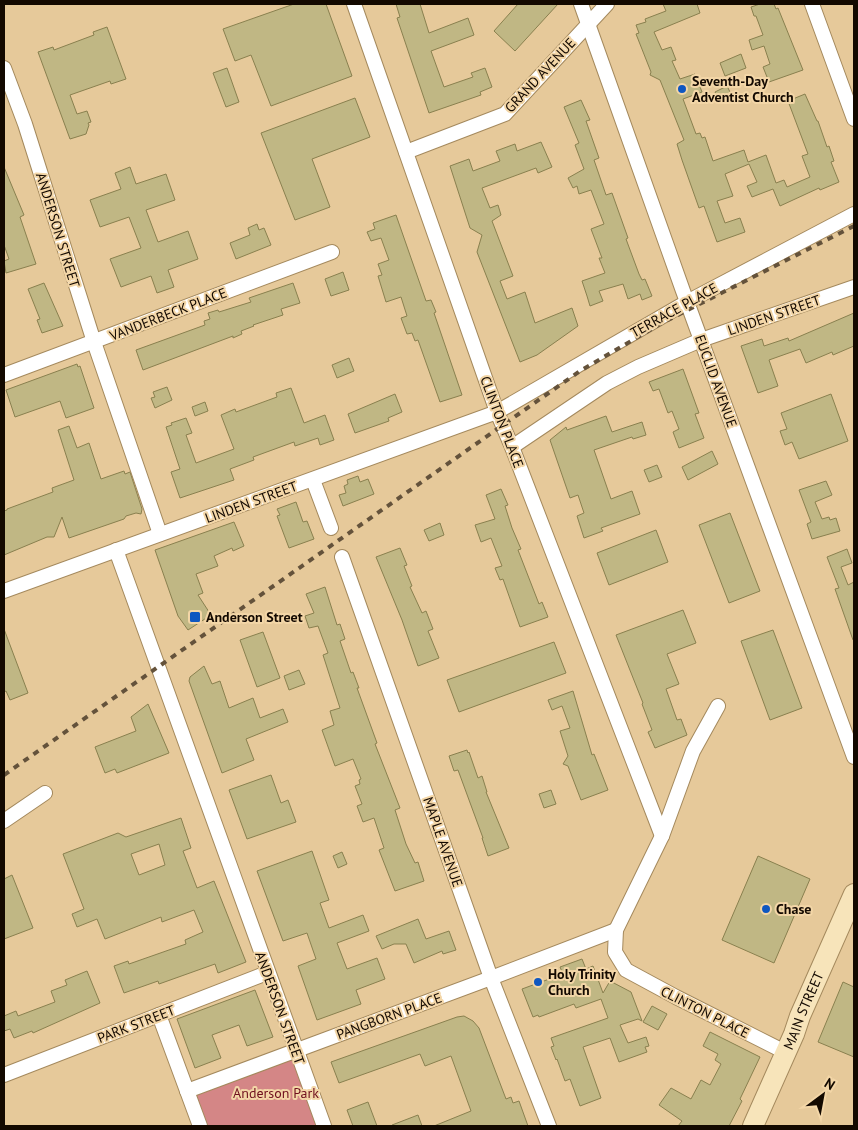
<svg xmlns="http://www.w3.org/2000/svg" width="858" height="1130" font-family="'PT Sans',sans-serif">
<rect width="100%" height="100%" fill="#e6c99a"/>
<path fill="#d48686" d="M296 1051 324 1126H200L187 1091Z"/>
<g fill="#c0b784" stroke="#89804f" fill-rule="evenodd">
<path d="M294 4H326L352 76 271 106 251 55 235 61 223 29Z"/>
<path d="M396 4H420L429 33 468 18 474 35 431 51 444 87 473 77 471 73 485 68 492 87 480 92 481 95 429 113 397 18 400 17Z"/>
<path d="M518 4H558L515 51 494 31Z"/>
<path d="M663 4H697L700 13 654 32 662 50 671 47 676 60 672 61 680 79 695 74 702 92 683 99 696 134 700 133 702 138 705 137 713 161 744 150 748 162 766 155 776 183 784 180 787 187 810 177 802 156 808 154 788 101 805 94 817 121H818L827 147 829 146 834 161 831 162 839 182 820 190 819 188 780 206 773 189 752 197 747 186 757 182 749 164 725 174 733 196 717 201 725 223 740 218 745 232 717 242 704 206 699 208 682 160 677 144 684 140 660 80 650 75 651 72 636 34 639 33 636 25 646 22 645 19 666 11Z"/>
<path d="M760 4H774L776 9 778 8 803 70 769 82 763 67 770 64 764 46 752 50 749 40 763 35 756 16H754L751 7Z"/>
<path d="M107 27 126 79 111 84 110 81 70 95 77 114 87 111 91 122 88 123 89 125 86 134 70 139 38 52 53 47 54 50 94 35 93 32Z"/>
<path d="M741 54 746 68 725 76 720 63Z"/>
<path d="M227 68 239 102 226 107 213 73Z"/>
<path d="M727 86 732 96 720 101 715 92Z"/>
<path d="M355 98 370 137 312 159 330 207 295 220 261 133Z"/>
<path d="M581 100 590 120 586 121 599 158 594 160 606 195 612 193 628 238 626 239 639 274 642 280 645 279 652 296 642 300 640 294 628 299 623 284 599 291 603 301 590 306 587 296 582 281 605 273 599 258H602L591 229 604 224 591 190 579 194 577 186 573 188 568 178 584 169 575 145 579 143 564 107Z"/>
<path d="M541 142 552 167 538 173 536 168 482 188 490 208 498 205 501 215 492 221 513 276 500 281 507 299 525 292 535 323 572 308 578 326 537 355 520 362 477 252 482 235 470 228 450 166 469 159 473 171 500 161 496 151 515 144 517 151Z"/>
<path d="M4 167 24 215 20 217 36 264 6 273 4 261 9 259 4 245Z"/>
<path d="M130 167 136 184 166 174 175 200 146 210 158 242 188 231 198 259 168 270 174 287 157 293 151 276 121 287 110 259 141 248 129 217 100 227 90 200 121 189 115 173Z"/>
<path d="M396 215 426 301 431 300 436 312 434 313 462 395 440 402 418 340 415 341 412 333 407 334 401 318 407 316 401 297 386 302 378 276 382 275 378 264 389 260 381 238 371 241 367 232 375 229 373 223Z"/>
<path d="M257 224 259 230 264 228 271 245 236 259 230 243 250 235 248 228Z"/>
<path d="M343 272 349 290 331 296 325 279Z"/>
<path d="M44 283 63 326 42 333 37 320 40 319 28 289Z"/>
<path d="M293 283 300 303 281 309 283 315 253 325 254 326 241 331 242 334 233 338V336L143 370 136 350 205 325 204 321 210 319 208 313 218 310 219 312 251 302 249 298Z"/>
<path d="M854 313V346L833 355 832 352 806 363 800 349 769 360 778 386 758 393 741 346 762 339 764 346 788 338 789 341Z"/>
<path d="M349 358 354 371 337 378 332 365Z"/>
<path d="M77 364 78 367 80 366 94 408 66 418 60 401 15 417 6 390Z"/>
<path d="M683 369 699 413 695 414 704 438 679 448 673 432 679 429 672 411 668 413 659 389 653 391 649 382Z"/>
<path d="M167 387 172 400 155 408 151 398 155 397 153 392Z"/>
<path d="M291 388 304 423 325 415 334 440 320 445 318 438 295 446 294 442 253 457 254 460 230 469 234 480 180 498 171 472 180 469 166 427 172 425 171 423 186 418 192 433 186 435 196 463 234 449 221 415 235 409 236 412 277 397 276 393Z"/>
<path d="M395 394 402 412 388 418 389 421 355 433 348 414Z"/>
<path d="M831 394 848 441 799 459 792 442 785 445 780 431 787 429 781 413Z"/>
<path d="M205 402 208 411 195 416 192 407Z"/>
<path d="M606 416 612 432 642 422 646 435 633 439 632 437 594 450 611 499 632 491 640 514 601 528 603 531 584 538 577 516 584 513 578 495 570 498 550 440 566 427 567 430Z"/>
<path d="M69 426 77 448 89 443 101 479 124 471 125 474 130 472 142 509 141 514 136 513 126 516 124 519 69 538 62 517 54 537H47L4 555V511L7 510V509L53 492 52 488 74 480 58 430Z"/>
<path d="M712 451 718 464 688 480 682 467Z"/>
<path d="M657 465 662 477 649 482 644 470Z"/>
<path d="M358 476 360 482 368 479 374 494 343 506 339 495 346 493 344 486 348 484 347 480Z"/>
<path d="M826 481 832 495 815 502 822 519 829 517 830 520 836 518 840 531 812 539 807 524 811 522 799 490Z"/>
<path d="M501 489 508 505 505 506 512 528 521 549 518 550 539 604 542 602 548 617 520 627 503 579 500 580 495 568 502 566 491 538 481 542 475 525 495 519 486 495Z"/>
<path d="M296 502 303 522 307 521 314 539 289 548 277 516 280 515 277 509Z"/>
<path d="M730 513 760 591 729 603 699 525Z"/>
<path d="M234 522 244 546 233 551 232 548 214 556 218 566 196 574 203 593 198 595 211 615 188 630 178 616 155 550Z"/>
<path d="M440 523 444 535 429 541 424 530Z"/>
<path d="M656 530 668 562 609 585 597 553Z"/>
<path d="M400 548 407 565 404 566 412 586 410 587 422 613 426 611 433 629 428 631 439 658 418 666 402 620 376 557Z"/>
<path d="M847 549 852 563 841 567 848 585 854 582V640H853L835 589 839 588 827 557Z"/>
<path d="M325 587 337 625 340 624 345 639 340 641 351 673 353 672 359 688H357L377 743 375 744 400 808 395 810 406 844 415 863 418 862 424 881 395 891 379 850 384 848 374 818 363 822 357 806 362 804 355 786 360 784 359 780 361 779 353 759 335 766 322 730 334 725 330 711 340 708 323 655 328 653 318 626 309 628 305 616 314 613 306 594Z"/>
<path d="M683 610 696 643 667 654 679 684 666 689 677 720 681 719 687 735 655 748 648 732 652 730 642 704 643 703 616 635Z"/>
<path d="M4 629 28 693 10 700 6 691 4 692Z"/>
<path d="M773 630 802 708 770 720 741 641Z"/>
<path d="M263 632 280 678 257 687 240 640Z"/>
<path d="M554 642 566 673 459 712 447 680Z"/>
<path d="M204 666 212 684 220 681 229 708 253 698 260 718 283 709 288 722 246 739 254 760 222 773 189 681 190 677Z"/>
<path d="M299 670 305 684 289 690 284 676Z"/>
<path d="M573 691 592 755 594 754 608 790 581 800 568 766 563 764 568 756 560 731 570 728 562 706 552 710 548 700Z"/>
<path d="M148 704 169 753 117 773 115 769 105 773 95 747 136 731 131 717Z"/>
<path d="M467 750 468 753 469 752 478 778 482 776 487 792H486L509 848 488 856 482 838H483L458 770 454 771 449 756Z"/>
<path d="M271 775 281 803 288 800 296 822 247 839 229 790Z"/>
<path d="M551 790 556 804 544 808 539 794Z"/>
<path d="M181 818 191 848 183 851 197 888 214 881 246 962 218 973 215 964 159 984 158 981 124 993 114 966 128 961 129 964 186 944 185 940 203 932 194 910 162 922 161 917 105 939 97 919 77 927 72 914 84 909 63 854 118 833 126 837ZM159 844 165 865 139 875 131 854Z"/>
<path d="M312 851 329 900 320 903 329 928 363 915 369 931 337 943 347 969 377 958 385 979 356 990 361 1004 317 1020 298 966 316 959 307 933 283 941 257 871Z"/>
<path d="M342 852 347 864 338 868 333 856Z"/>
<path d="M758 856 810 879 774 963 722 940Z"/>
<path d="M12 875 33 928 4 939V879Z"/>
<path d="M418 919 426 939 449 931 456 950 443 954 442 951 414 963 406 944H394L382 949 376 936Z"/>
<path d="M582 959 586 969 593 966 603 993 610 981 631 992 642 1021 638 1019 620 1025 628 1043 646 1037 649 1046 645 1047 647 1052 619 1062 610 1038 583 1047 601 1098 580 1106 570 1079 565 1081 557 1059 556 1060 551 1047 554 1046 551 1038 608 1018 601 999 576 1008 574 1004 539 1017 538 1015 533 1017 522 989 563 974 560 967Z"/>
<path d="M87 971 100 1003 33 1033 32 1031 14 1038 10 1029 4 1031V1016L16 1011 18 1016 55 1002 51 991 67 985 65 980Z"/>
<path d="M843 982 854 987V1057L818 1042Z"/>
<path d="M255 990 273 1037 247 1046 239 1025 212 1035 221 1058 195 1068 177 1019Z"/>
<path d="M652 1006 667 1014 658 1030 643 1022Z"/>
<path d="M464 1016 473 1021 479 1028 506 1099 511 1097 513 1103 519 1101 528 1126H434L471 1111 451 1056 425 1066 420 1054 339 1083 331 1062 457 1017Z"/>
<path d="M710 1032 760 1057 740 1099 742 1101 729 1126H678L682 1121 659 1105 671 1088 691 1099 701 1080 710 1085 721 1064 715 1060 718 1054 703 1046Z"/>
<path d="M368 1102 377 1126H353L347 1110Z"/>
<path d="M418 1115 422 1126H392V1125Z"/>
</g>
<g fill="none" stroke-linecap="round" stroke-linejoin="round">
<defs>
<g id="minor">
<path d="M354 4 497 412 512 447 662 836"/>
<path d="M581 4 683 291 854 757"/>
<path d="M812 4 854 119"/>
<path d="M4 68 25 124 94 342 160 534"/>
<path d="M406 152 505 114 607 4"/>
<path d="M4 375 332 252"/>
<path d="M512 447 607 383 638 367 701 340 854 287"/>
<path d="M313 480 331 528"/>
<path d="M116 550 324 1126"/>
<path d="M342 557 491 978 549 1126"/>
<path d="M4 591 497 412 687 302 854 214"/>
<path d="M718 706 693 751 662 836 616 930 615 952 626 970 676 997 785 1052"/>
<path d="M4 821 45 793"/>
<path d="M159 1015 200 1126"/>
<path d="M4 1075 267 973"/>
<path d="M187 1091 491 978 616 930"/>
</g>
<g id="secondary">
<path id="s1" d="M753 1126 794 1034 800 1016 854 894"/>
</g>
</defs>
<use href="#minor" stroke="#a4895d" stroke-width="16"/>
<use href="#secondary" stroke="#a4895d" stroke-width="22"/>
<use href="#minor" stroke="#fff" stroke-width="14"/>
<use href="#secondary" stroke="#f7e4ba" stroke-width="20"/>
<path stroke="#64523b" stroke-width="4" stroke-dasharray="6 6" stroke-linecap="butt" d="M4 775 580 371 660 324 854 226"/>
</g>
<g fill="#0e57c1" stroke="#f3d6a7" stroke-width="2">
<circle cx="682" cy="89" r="5"/>
<rect x="189" y="611" width="12" height="12" rx="2.5"/>
<circle cx="766" cy="909" r="5"/>
<circle cx="538" cy="982" r="5"/>
</g>
<g text-anchor="middle" stroke-width="4" stroke-linejoin="round" paint-order="stroke">
<g font-size="14" fill="#130900" stroke="#f3d6a7">
<text transform="translate(540 75) rotate(-47)" y="5">GRAND AVENUE</text>
<text transform="translate(58 230) rotate(73)" y="5">ANDERSON STREET</text>
<text transform="translate(674 310) rotate(-29)" y="5">TERRACE PLACE</text>
<text transform="translate(168 314) rotate(-21)" y="5">VANDERBECK PLACE</text>
<text transform="translate(774 315) rotate(-19)" y="5">LINDEN STREET</text>
<text transform="translate(716 381) rotate(70)" y="5">EUCLID AVENUE</text>
<text transform="translate(502 422) rotate(69)" y="5">CLINTON PLACE</text>
<text transform="translate(251 502) rotate(-20)" y="5">LINDEN STREET</text>
<text transform="translate(443 842) rotate(71)" y="5">MAPLE AVENUE</text>
<text transform="translate(280 1008) rotate(70)" y="5">ANDERSON STREET</text>
<text dy="5" stroke="none"><textPath href="#s1" startOffset="126">MAIN STREET</textPath></text>
<text transform="translate(705 1012) rotate(27)" y="5">CLINTON PLACE</text>
<text transform="translate(389 1016) rotate(-20)" y="5">PANGBORN PLACE</text>
<text transform="translate(136 1024) rotate(-21)" y="5">PARK STREET</text>
</g>
<g font-size="14" font-weight="bold" fill="#130900" stroke="#f3d6a7" text-anchor="start">
<text x="692" y="86">Seventh-Day<tspan x="692" dy="16">Adventist Church</tspan></text>
<text x="206" y="622">Anderson Street</text>
<text x="776" y="914">Chase</text>
<text x="548" y="979">Holy Trinity<tspan x="548" dy="16">Church</tspan></text>
</g>
<g font-size="14" fill="#6f0f1e" stroke="#f3d6a7">
<text x="276" y="1098">Anderson Park</text>
</g>
</g>
<rect width="858" height="1130" fill="none" stroke="#130900" stroke-width="10"/>
<g transform="translate(823 1095) rotate(32)" stroke="#f3d6a7" stroke-width="4" paint-order="stroke">
<path d="M0-4L9 19L0 12L-9 19Z" fill="#130900"/>
<text y="-8" font-size="14" font-weight="bold" text-anchor="middle" fill="#130900">N</text>
</g>
</svg>
